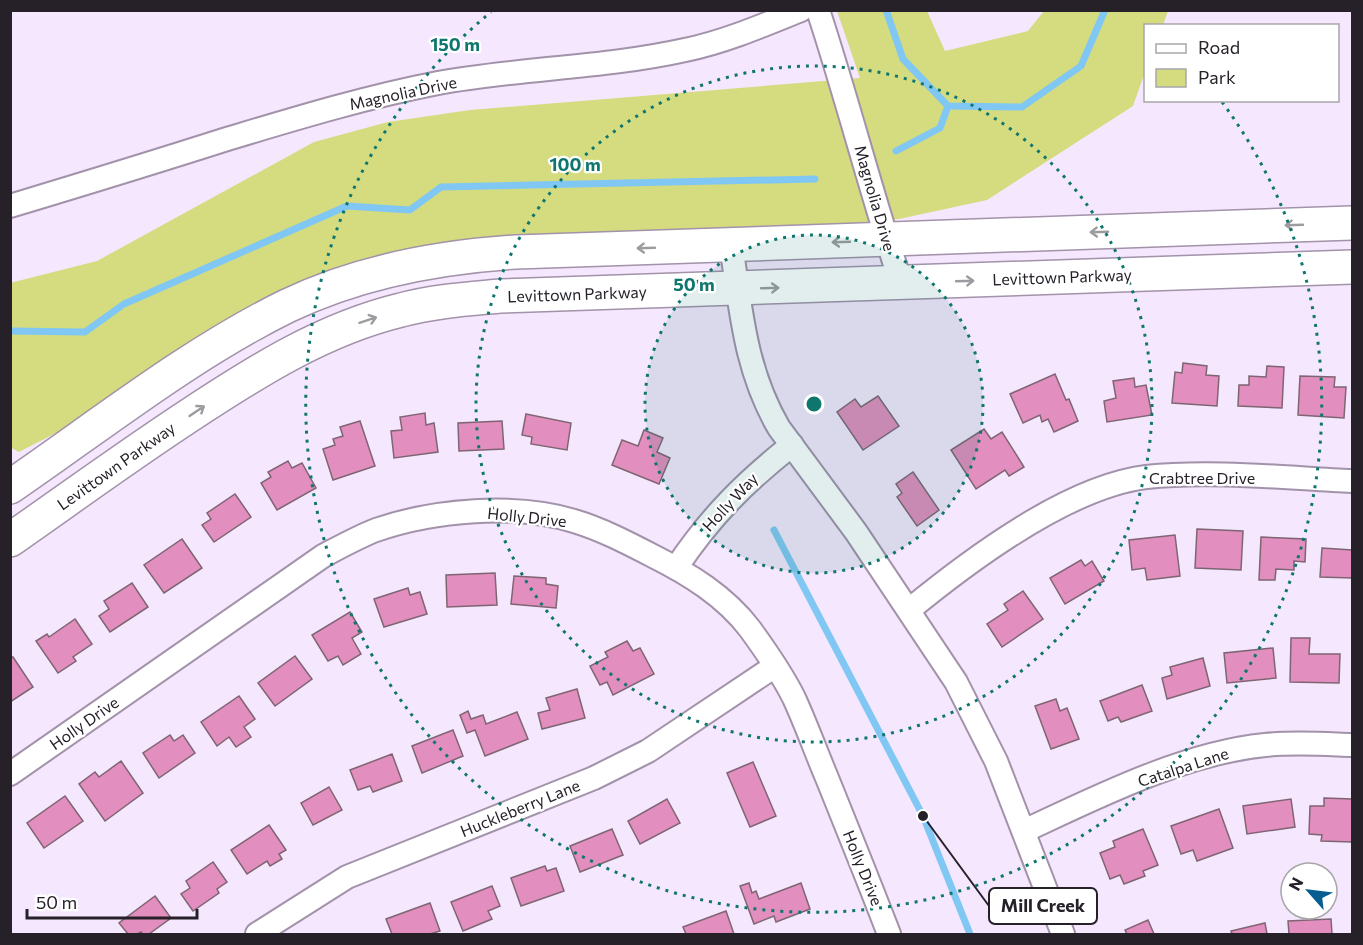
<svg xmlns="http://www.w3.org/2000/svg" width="1363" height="945" font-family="Commissioner,sans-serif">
<rect width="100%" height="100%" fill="#f5e7fd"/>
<path fill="#d4dc7f" d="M837 11H927L945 51 1028 31 1044 11H1168L1163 25 1146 26 1145 72 1133 106 987 200 899 219 781 230 290 288 85 418 19 452 10 447V283L97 261 314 142 388 122 470 110 860 78Z"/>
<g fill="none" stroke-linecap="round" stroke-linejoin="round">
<g stroke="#81c7f3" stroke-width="7">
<path d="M886 10 903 59 948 106 1022 107 1081 66 1105 10"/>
<path d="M896 151 940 128 948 106"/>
<path d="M10 331 85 332 124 304 347 206 410 210 441 187 815 179"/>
<path d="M774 530 923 816 970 934"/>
</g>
</g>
<g fill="#e28ebe" stroke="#7f6573" stroke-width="1.5">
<path d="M1183 363 1207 366 1206 375 1219 376 1217 406 1172 403 1175 372 1182 373Z"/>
<path d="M1267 366 1284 367 1282 408 1238 406 1239 385H1249V376L1266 377Z"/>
<path d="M1055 374 1066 400 1069 399 1078 421 1054 432 1048 419 1042 422 1040 415 1023 423 1010 394Z"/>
<path d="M1300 376 1335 377 1334 387H1346L1344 418 1298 415Z"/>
<path d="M1134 378 1135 387 1146 385 1152 415 1107 422 1104 401 1116 398 1113 381Z"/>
<path d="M878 396 899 426 863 450 837 412 855 399 861 407Z"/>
<path d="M425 413 426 425 434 423 438 452 394 458 391 431 402 430 400 417Z"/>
<path d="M526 414 571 423 567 450 531 444 532 437 522 435Z"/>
<path d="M360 421 375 466 333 480 323 449 335 445 333 439 343 436 340 427Z"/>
<path d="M502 421 504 449 459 451 458 423Z"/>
<path d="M984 429 991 439 1002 432 1024 467 1009 476 1005 470 976 489 951 450Z"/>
<path d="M644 430 663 438 657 452 670 458 659 484 612 465 622 440 638 446Z"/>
<path d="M288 461 292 468 302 463 316 488 277 510 261 483 271 477 268 472Z"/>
<path d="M913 472 939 510 917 526 897 497 902 493 896 484Z"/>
<path d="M235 494 251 517 214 542 202 525 211 519 207 513Z"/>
<path d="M1197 529 1243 531 1241 570 1195 568Z"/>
<path d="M1175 535 1180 576 1147 580 1145 568 1132 570 1129 540Z"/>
<path d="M1261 537 1306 539 1305 562 1294 561V570L1276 569 1275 580H1259Z"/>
<path d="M182 539 202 568 164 593 144 565Z"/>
<path d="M1322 548 1352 550V578L1320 577Z"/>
<path d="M1081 560 1085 566 1092 561 1104 581 1065 604 1050 578Z"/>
<path d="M495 573 497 605 447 607 446 575Z"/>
<path d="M514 576 546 578V584L558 586 556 608 511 604Z"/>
<path d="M132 583 148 607 110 632 99 616 109 609 104 601Z"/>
<path d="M408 588 410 595 420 592 427 614 384 627 374 599Z"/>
<path d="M1023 591 1043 619 1002 647 987 624 1008 610 1004 604Z"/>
<path d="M350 612 362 632 352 638 361 654 343 665 338 656 328 661 312 635Z"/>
<path d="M75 619 92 644 73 657 76 661 58 673 36 641 47 634 49 637Z"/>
<path d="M1291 638H1310L1309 654H1340L1339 683 1290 682Z"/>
<path d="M627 641 633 651 640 648 654 674 613 695 607 682 600 685 590 666 608 657 605 652Z"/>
<path d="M1273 648 1276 678 1227 683 1224 653Z"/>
<path d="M295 656 312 679 275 706 258 683Z"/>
<path d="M13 657 33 687 10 702V658Z"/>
<path d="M1203 658 1210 686 1167 699 1162 678 1172 675 1170 667Z"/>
<path d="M1142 685 1152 711 1121 722 1118 717 1108 721 1100 701Z"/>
<path d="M577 689 585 718 542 729 538 713 550 710 546 698Z"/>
<path d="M239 696 255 719 244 727 251 737 236 747 229 737 217 746 201 722Z"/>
<path d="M1056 699 1060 711 1067 708 1079 739 1051 749 1035 706Z"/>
<path d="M468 711 471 719 483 715 486 724 517 712 528 739 485 756 475 730 467 733 460 715Z"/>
<path d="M453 730 463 756 422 773 412 746Z"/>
<path d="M170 735 174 741 183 735 195 753 159 778 143 753Z"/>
<path d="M392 754 402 781 373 792 370 786 358 790 350 770Z"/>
<path d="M121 761 143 793 105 821 79 784 95 772 99 777Z"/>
<path d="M753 762 776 816 750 827 727 773Z"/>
<path d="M329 787 342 810 313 825 301 803Z"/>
<path d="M65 796 83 821 44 848 27 823Z"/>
<path d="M1324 798 1352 799V842L1321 841 1322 835 1309 834 1310 806H1324Z"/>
<path d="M667 799 680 823 640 844 628 821Z"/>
<path d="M1291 799 1295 827 1247 834 1243 806Z"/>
<path d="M1219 809 1233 848 1197 861 1193 850 1181 854 1171 826Z"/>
<path d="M269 825 286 850 279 854 282 859 270 866 267 861 247 874 231 850Z"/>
<path d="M612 829 623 855 580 872 570 846Z"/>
<path d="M1143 829 1158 865 1143 871 1145 876 1124 884 1120 875 1110 879 1100 853 1115 847 1113 841Z"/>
<path d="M213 862 227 882 217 889 219 893 193 911 181 894 190 888 186 881Z"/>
<path d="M545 866 547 871 556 868 564 891 521 906 511 878Z"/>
<path d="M749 883 752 893 756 891 759 899 801 883 810 909 776 922 774 916 754 924 740 886Z"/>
<path d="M492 886 500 906 488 911 492 919 463 931 451 902Z"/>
<path d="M155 896 171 918 149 934H143L141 932 137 934H128L119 923Z"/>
<path d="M430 903 440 931 430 934H392L386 919Z"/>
<path d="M726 911 734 934H686L683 927Z"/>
<path d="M1331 919 1332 934H1289L1288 921Z"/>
<path d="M1148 920 1154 934H1127L1125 930Z"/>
<path d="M1265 923 1267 934H1232L1231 931Z"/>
</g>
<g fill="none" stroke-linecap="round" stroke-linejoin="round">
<defs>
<g id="minor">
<path d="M818 10C848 101 871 193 901 283"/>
<path d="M10 206C83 184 155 162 227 139 297 118 366 97 438 83 520 68 604 68 685 50 724 42 764 25 801 10"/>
<path d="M731 245C741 310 745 370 779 428L856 532 956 682 996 761 1063 934"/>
<path d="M676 568C710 517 745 482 792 445"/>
<path d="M909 610C970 560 1067 487 1146 477 1211 470 1287 478 1352 481"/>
<path d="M10 774 323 556C340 547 358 537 376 530 434 510 515 503 574 521 601 529 628 543 653 556 689 574 725 596 750 629 766 651 782 674 794 698 806 724 816 752 827 778 848 830 869 882 889 934"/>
<path d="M1024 831C1097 797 1184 753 1265 745 1294 742 1323 744 1352 745"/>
<path d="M257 934 347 877 594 778 648 751 775 666"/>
</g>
<g id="primary">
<path d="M10 487C99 426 191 353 287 306 358 272 438 257 516 252L1352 223"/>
<path d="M10 540C70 498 129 455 190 415 257 371 323 329 401 310 434 301 467 299 500 296L1352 267"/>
</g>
</defs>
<use href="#minor" stroke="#a292aa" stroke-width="26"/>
<use href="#primary" stroke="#a292aa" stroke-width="36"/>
<use href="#minor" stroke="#fff" stroke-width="22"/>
<use href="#primary" stroke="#fff" stroke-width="33"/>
</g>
<defs><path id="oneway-shaft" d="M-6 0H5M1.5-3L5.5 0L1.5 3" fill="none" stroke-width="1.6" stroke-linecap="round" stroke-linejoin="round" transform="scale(1.5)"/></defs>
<g stroke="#9d9b9f">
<use href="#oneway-shaft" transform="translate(1294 225) rotate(178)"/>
<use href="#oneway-shaft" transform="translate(1099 232) rotate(178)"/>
<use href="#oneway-shaft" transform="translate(841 242) rotate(178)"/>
<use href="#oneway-shaft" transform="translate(646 248) rotate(178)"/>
<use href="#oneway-shaft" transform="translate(965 281) rotate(-2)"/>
<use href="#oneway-shaft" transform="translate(770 288) rotate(-2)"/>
<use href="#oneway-shaft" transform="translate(368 320) rotate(-18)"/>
<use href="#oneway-shaft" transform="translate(197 411) rotate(-34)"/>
</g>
<circle cx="814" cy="404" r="169" fill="#0f766e" fill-opacity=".12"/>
<g fill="none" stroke="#0f766e" stroke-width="3" stroke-dasharray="3 6">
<circle cx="814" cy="404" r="169"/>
<circle cx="814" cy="404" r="338"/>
<path d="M1222 102A508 508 0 1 1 491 12"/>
</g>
<g text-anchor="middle" stroke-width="4.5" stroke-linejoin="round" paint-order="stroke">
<g font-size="16" fill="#262029" stroke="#fff">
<text transform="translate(403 93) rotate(-12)" y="6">Magnolia Drive</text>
<text transform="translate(875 198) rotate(74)" y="6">Magnolia Drive</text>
<text transform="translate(1062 277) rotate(-2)" y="6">Levittown Parkway</text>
<text transform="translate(577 294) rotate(-2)" y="6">Levittown Parkway</text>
<text transform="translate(116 466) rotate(-35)" y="6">Levittown Parkway</text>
<text x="1202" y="484">Crabtree Drive</text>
<text transform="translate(730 502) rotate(-47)" y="6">Holly Way</text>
<text transform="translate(527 517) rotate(6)" y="6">Holly Drive</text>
<text transform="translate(84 723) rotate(-35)" y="6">Holly Drive</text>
<text transform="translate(1183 767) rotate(-18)" y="6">Catalpa Lane</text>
<text transform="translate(520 808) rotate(-22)" y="6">Huckleberry Lane</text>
<text transform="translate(863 868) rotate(68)" y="6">Holly Drive</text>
</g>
</g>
<circle cx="814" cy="404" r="9" fill="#0f766e" stroke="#fff" stroke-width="3"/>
<g font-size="18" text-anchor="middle" font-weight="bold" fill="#0f766e" stroke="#fff" stroke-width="4.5" stroke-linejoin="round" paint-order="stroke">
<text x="455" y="51">150 m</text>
<text x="575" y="171">100 m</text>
<text x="694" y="291">50 m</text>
</g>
<path fill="none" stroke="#262029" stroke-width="2" d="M923 816L989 906"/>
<circle fill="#262029" stroke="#fff" stroke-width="2" cx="923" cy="816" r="6"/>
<rect fill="#fff" stroke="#262029" stroke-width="2" x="989" y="888" width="108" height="36" rx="6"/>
<g font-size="18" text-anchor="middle" font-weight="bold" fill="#262029">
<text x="1043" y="912">Mill Creek</text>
</g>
<rect width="1363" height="945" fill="none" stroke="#262029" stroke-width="24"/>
<rect x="1144" y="24" width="195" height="78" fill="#ffffff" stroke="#a8a6a9" stroke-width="1.5"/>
<rect x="1156" y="44" width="30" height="9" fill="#ffffff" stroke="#a8a6a9" stroke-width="1.5"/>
<text x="1198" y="54" font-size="18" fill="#262029">Road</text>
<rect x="1156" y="69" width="30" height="18" fill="#d4dc7f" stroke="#a8a6a9" stroke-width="1.5"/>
<text x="1198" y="84" font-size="18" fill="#262029">Park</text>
<g transform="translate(1309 891) rotate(298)"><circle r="28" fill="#ffffff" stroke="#a8a6a9" stroke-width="1.5"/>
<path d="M0-4.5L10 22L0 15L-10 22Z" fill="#065e90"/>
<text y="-9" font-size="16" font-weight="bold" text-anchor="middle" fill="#262029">N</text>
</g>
<path d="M27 909v9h170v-9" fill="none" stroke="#262029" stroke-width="3"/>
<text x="36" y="909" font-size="18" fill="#262029" stroke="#ffffff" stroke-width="4.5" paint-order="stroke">50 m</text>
</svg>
